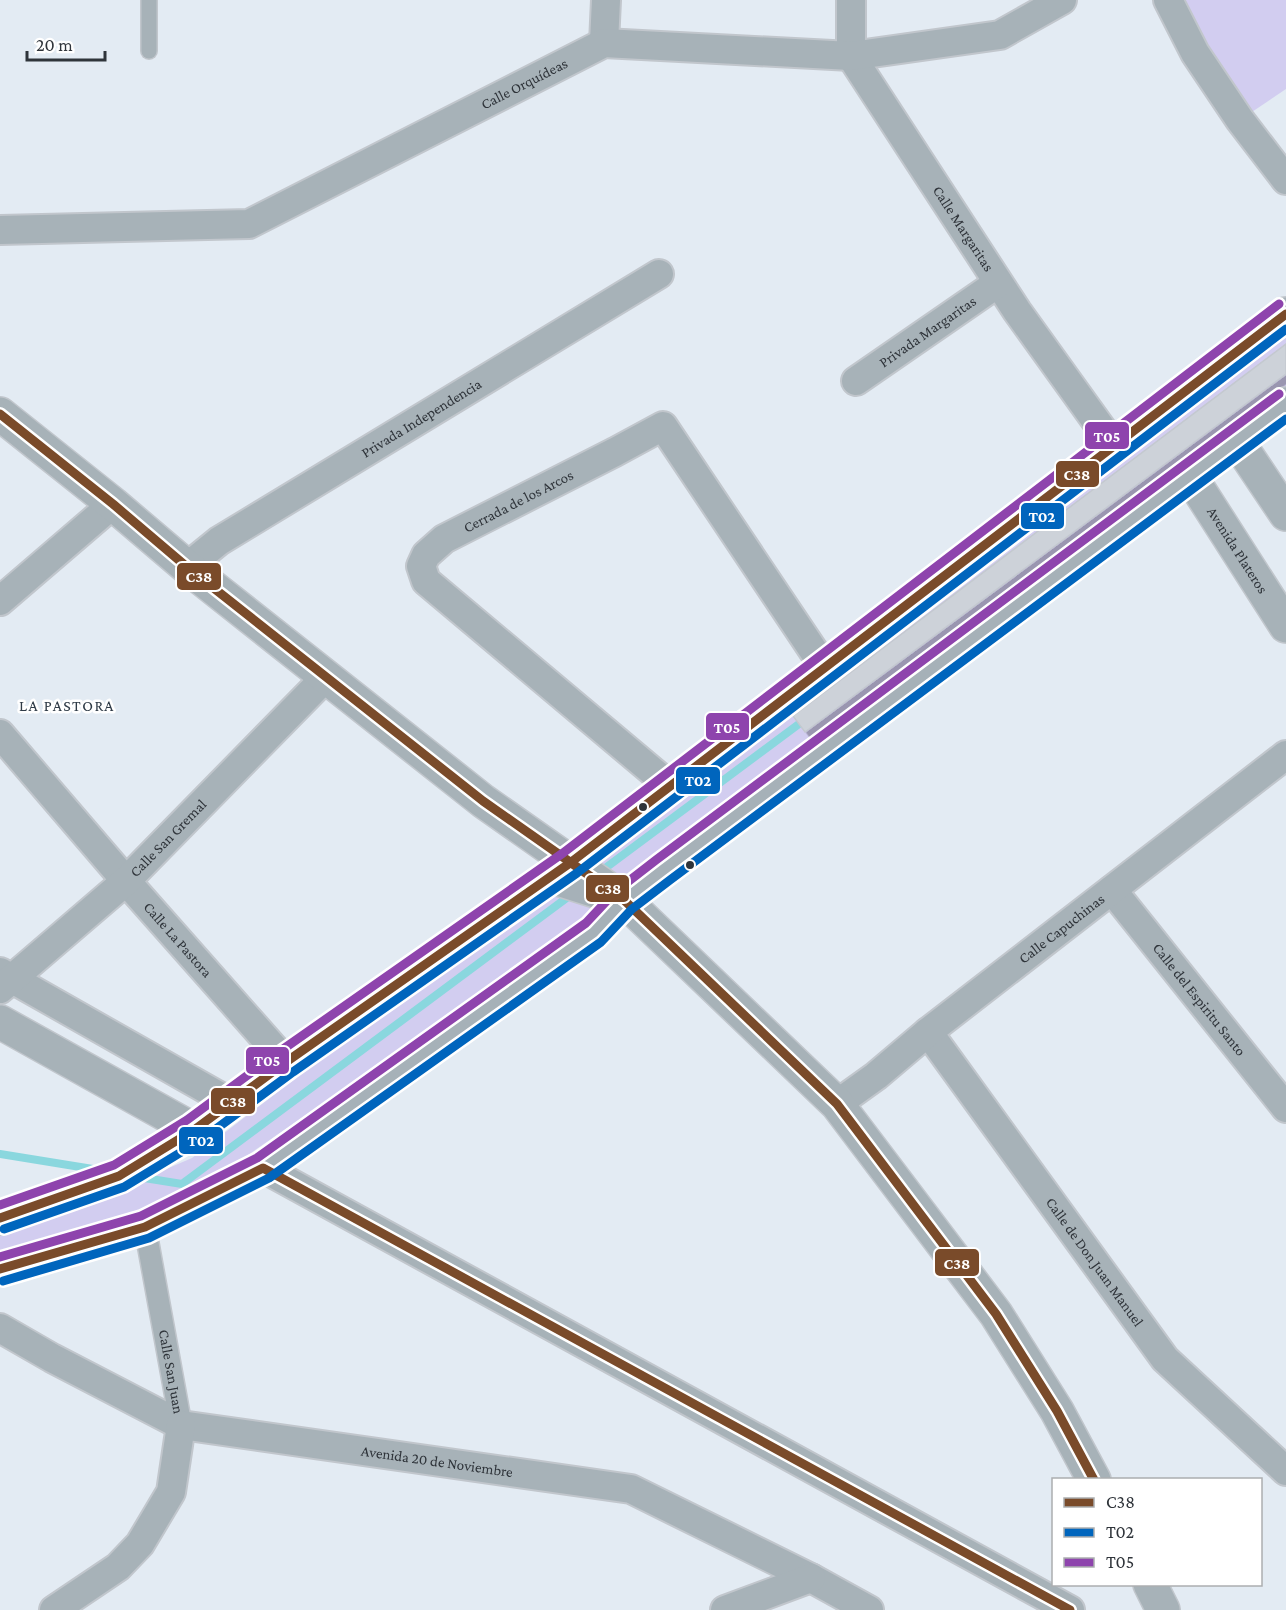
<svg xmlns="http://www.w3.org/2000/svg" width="1286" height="1610" font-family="'Crimson Pro',serif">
<defs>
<filter id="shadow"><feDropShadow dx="5.5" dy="5.5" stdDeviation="0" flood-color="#0004"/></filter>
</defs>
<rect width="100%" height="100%" fill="#e3ebf3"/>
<g fill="#d2cdf0">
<path d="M1183 0H1286V89L1240 120Z"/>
<path d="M1286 332V387L901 677 504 979 229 1168 133 1213 0 1257V1229L115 1191 192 1158 350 1036Z"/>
</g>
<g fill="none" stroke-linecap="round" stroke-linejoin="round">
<g stroke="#8ad7de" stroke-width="8">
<path d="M600 872 807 718"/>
<path d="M0 1154 99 1170"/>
<path d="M138 1177 182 1184 572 894"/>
</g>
</g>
<path fill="#cdd2d9" stroke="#c4c9d0" stroke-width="1.5" filter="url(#shadow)" d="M1286 344V374L805 732 793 716Z"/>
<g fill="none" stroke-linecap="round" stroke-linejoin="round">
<defs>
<path id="service" d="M149 0V51"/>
<g id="pedestrian">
<path id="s1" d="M145 1227 181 1425"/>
</g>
<g id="minor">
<path id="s2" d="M851 0V56L1017 311 1114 446"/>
<path d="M1168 0 1195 53 1240 120 1286 180"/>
<path d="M604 43 606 0"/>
<path id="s3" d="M0 230 249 224 604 43 851 56 1000 35 1062 0"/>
<path id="s4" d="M856 381 998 283"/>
<path id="s5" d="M187 567 219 541 659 274"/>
<path d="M0 601 113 504"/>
<path id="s6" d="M0 734 126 881 286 1062"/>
<path id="s7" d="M670 786 426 581 421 566 426 555 444 539 615 452 663 426 825 668"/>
<path id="s8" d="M1112 890 1286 1108"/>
<path d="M0 972 231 1103"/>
<path id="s9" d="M0 989 126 881 326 677"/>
<path id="s10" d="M928 1032 1165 1359 1286 1471"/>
<path id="s11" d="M837 1104 876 1076 928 1032 1286 755"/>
<path d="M263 1168 1070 1610"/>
<path id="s12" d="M0 1328 52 1358 181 1425 631 1489 811 1578 869 1610"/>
<path d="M54 1610 118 1567 140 1544 171 1492 181 1425"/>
<path d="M725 1610 811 1578"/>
</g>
<g id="tertiary">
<path d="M0 414 113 504 187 567 483 801 624 900 837 1104 996 1314 1057 1411 1094 1480"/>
<path d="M1237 441 1286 514"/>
<path id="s13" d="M1190 476 1286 626"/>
<path d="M0 1022 194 1130"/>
<path d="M1150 1584 1163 1610"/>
</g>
<g id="secondary">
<path d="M552 877 624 900"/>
<path d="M0 1218 119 1176 168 1147 194 1130 286 1062 570 863 1286 314"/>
<path d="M0 1269 145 1227 263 1168 594 932 624 900 663 870 1286 404"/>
</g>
</defs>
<use href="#service" stroke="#c1c6cc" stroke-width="18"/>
<use href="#pedestrian" stroke="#c1c6cc" stroke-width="24"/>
<use href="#minor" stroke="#c1c6cc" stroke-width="32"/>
<use href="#tertiary" stroke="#c1c6cc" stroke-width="36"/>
<use href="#secondary" stroke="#c1c6cc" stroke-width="36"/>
<use href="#service" stroke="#a7b2b8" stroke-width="15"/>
<use href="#pedestrian" stroke="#a7b2b8" stroke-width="21"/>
<use href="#minor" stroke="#a7b2b8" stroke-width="28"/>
<use href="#tertiary" stroke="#a7b2b8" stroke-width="33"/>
<use href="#secondary" stroke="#a6b1b8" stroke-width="33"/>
<defs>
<g id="bus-1">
<path d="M0 414 113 504 187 567 483 801 624 900 837 1104 996 1314 1057 1411 1094 1480"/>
<path d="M0 1218 119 1176 194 1130 286 1062 570 863 1286 314"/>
<path d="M0 1269 145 1227 263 1168 1070 1610"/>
</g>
<g id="bus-2">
<path d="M4 1229 124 1187 201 1140 293 1072 577 873 1286 329"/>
<path d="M3 1281 149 1238 269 1178 601 942 632 909 670 880 1286 419"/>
</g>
<g id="bus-3">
<path d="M0 1205 114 1165 187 1120 279 1052 563 853 1279 304"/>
<path d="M0 1257 141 1216 257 1158 586 923 616 891 656 860 1279 394"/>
</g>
</defs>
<use href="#bus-1" stroke="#fff" stroke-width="14"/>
<use href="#bus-2" stroke="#fff" stroke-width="14"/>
<use href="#bus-3" stroke="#fff" stroke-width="14"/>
<use href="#bus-1" stroke="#7a4b2a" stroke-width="9"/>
<use href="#bus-2" stroke="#0065bd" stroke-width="9"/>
<use href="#bus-3" stroke="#8e44ad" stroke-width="9"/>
</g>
<g fill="#2f343a" stroke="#fff" stroke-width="2">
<circle cx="643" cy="807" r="5"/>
<circle cx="690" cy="865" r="5"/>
</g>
<g text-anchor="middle" stroke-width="5" stroke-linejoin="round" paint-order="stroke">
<g font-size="15" fill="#2f343a" stroke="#fff">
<text dy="5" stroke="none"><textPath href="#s3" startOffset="558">Calle Orquídeas</textPath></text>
<text dy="5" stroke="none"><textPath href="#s2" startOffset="262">Calle Margaritas</textPath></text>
<text dy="5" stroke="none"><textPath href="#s4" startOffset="87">Privada Margaritas</textPath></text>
<text dy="5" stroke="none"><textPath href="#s5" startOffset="278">Privada Independencia</textPath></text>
<text dy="5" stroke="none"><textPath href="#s7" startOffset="454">Cerrada de los Arcos</textPath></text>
<text dy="5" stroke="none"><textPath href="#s13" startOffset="88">Avenida Plateros</textPath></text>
<text dy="5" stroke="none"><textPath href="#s9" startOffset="226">Calle San Gremal</textPath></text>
<text dy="5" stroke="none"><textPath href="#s11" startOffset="285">Calle Capuchinas</textPath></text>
<text dy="5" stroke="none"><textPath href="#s6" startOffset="272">Calle La Pastora</textPath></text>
<text dy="5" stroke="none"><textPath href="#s8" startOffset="140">Calle del Espiritu Santo</textPath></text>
<text dy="5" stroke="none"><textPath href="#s10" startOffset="284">Calle de Don Juan Manuel</textPath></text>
<text dy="5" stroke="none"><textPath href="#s1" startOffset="147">Calle San Juan</textPath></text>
<text dy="5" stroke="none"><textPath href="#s12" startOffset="464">Avenida 20 de Noviembre</textPath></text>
</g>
<g font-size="16" letter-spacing="1.5" fill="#2f3b47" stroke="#fff">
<text x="67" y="711">LA PASTORA</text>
</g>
</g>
<g stroke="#fff" stroke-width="2">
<rect x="1084" y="421" width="46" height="29" rx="6" fill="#8e44ad"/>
<rect x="1055" y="460" width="45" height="28" rx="6" fill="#7a4b2a"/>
<rect x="1020" y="502" width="45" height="28" rx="6" fill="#0065bd"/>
<rect x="176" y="562" width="46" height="29" rx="6" fill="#7a4b2a"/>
<rect x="705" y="712" width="45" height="29" rx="6" fill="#8e44ad"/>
<rect x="675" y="766" width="46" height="29" rx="6" fill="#0065bd"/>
<rect x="585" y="874" width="45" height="29" rx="6" fill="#7a4b2a"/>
<rect x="245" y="1046" width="45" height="29" rx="6" fill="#8e44ad"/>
<rect x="210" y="1087" width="46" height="28" rx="6" fill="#7a4b2a"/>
<rect x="178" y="1126" width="46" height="29" rx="6" fill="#0065bd"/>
<rect x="934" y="1248" width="46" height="29" rx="6" fill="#7a4b2a"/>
</g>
<g font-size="16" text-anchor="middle" font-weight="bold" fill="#fff">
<text x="1107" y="442">T05</text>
<text x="1077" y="480">C38</text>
<text x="1042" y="522">T02</text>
<text x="199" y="582">C38</text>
<text x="727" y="733">T05</text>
<text x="698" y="786">T02</text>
<text x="608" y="894">C38</text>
<text x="267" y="1066">T05</text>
<text x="233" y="1107">C38</text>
<text x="201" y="1146">T02</text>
<text x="957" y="1269">C38</text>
</g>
<rect x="1052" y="1478" width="210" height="108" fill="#ffffff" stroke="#acaeb0" stroke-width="1.5"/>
<rect x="1064" y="1498" width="30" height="9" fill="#7a4b2a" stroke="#acaeb0" stroke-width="1.5"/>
<text x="1106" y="1508" font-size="18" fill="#2f343a">C38</text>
<rect x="1064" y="1528" width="30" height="9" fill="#0065bd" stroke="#acaeb0" stroke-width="1.5"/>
<text x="1106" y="1538" font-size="18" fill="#2f343a">T02</text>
<rect x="1064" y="1558" width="30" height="9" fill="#8e44ad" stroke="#acaeb0" stroke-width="1.5"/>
<text x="1106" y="1568" font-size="18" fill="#2f343a">T05</text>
<path d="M27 51v9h78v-9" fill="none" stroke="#2f343a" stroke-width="3"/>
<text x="36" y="51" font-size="18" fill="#2f343a" stroke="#ffffff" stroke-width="4.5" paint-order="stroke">20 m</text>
</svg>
